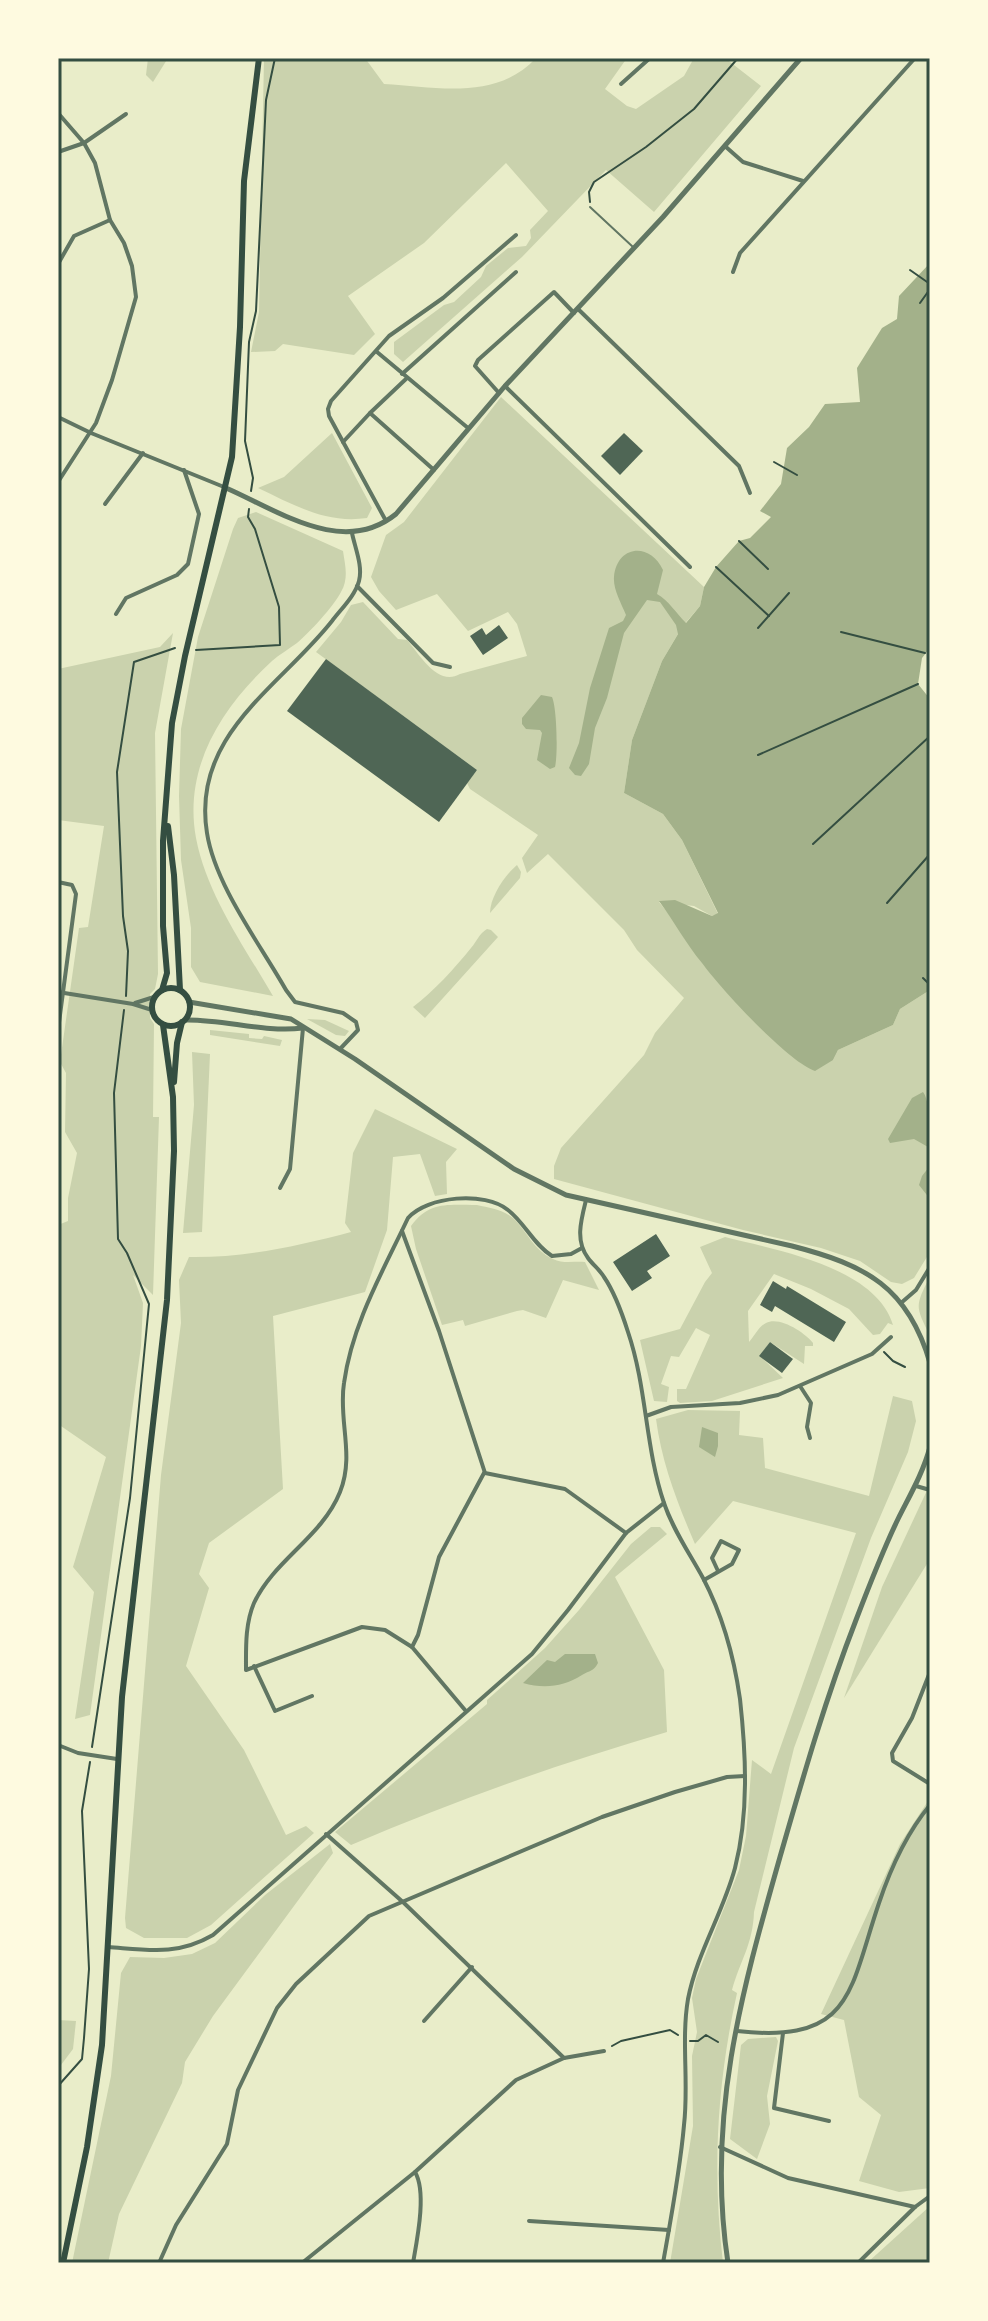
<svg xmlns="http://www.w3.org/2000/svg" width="988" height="2321" font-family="'Open Sans',sans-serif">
<rect width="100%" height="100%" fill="#e9edc9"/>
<g fill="#cad2ad">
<path d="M148 58H168L153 82 146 75Z"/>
<path d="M264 58H365L384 84C437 87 496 101 536 58H627L605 89 627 106 636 109 684 76 694 58H725L761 86 654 212 606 170 522 257 403 362 394 354V342L444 305 454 302 481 277 486 266 508 248 526 246 531 238 530 230 548 211 506 163 424 243 348 296 375 334 354 355 283 344 275 351 251 352 259 312Z"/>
<path d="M501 397 704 587 700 606 682 627 662 661 632 740 624 793 663 814 682 840 718 914 712 916 694 906 659 902 680 928 833 1060 838 1050 893 1025 900 1009 930 990V1252L914 1278 902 1284 891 1282 860 1261 821 1248 743 1230 554 1179V1166L561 1148 644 1055 655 1033 684 998 637 950 624 930 548 854 527 873 522 858 538 835 470 789 467 783 477 770 316 652 341 622 351 605 363 602 398 639 407 640C420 655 438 687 460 674L527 656 517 624 508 612 468 631 437 594 396 610 379 591 371 577 386 535 404 522Z"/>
<path d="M332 433 372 508 367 518C326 524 294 505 258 488L284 477Z"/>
<path d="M256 512 343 551C345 565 349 578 341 592 334 606 309 633 297 643 289 649 280 654 272 661 222 707 183 767 196 838 207 895 244 946 273 996L200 982 191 967V928L181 860 179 796 181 729 198 637 233 529 238 518Z"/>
<path d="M173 633 155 733 158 974 155 989 150 994V1018L154 1024 153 1117H159L153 1295 133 1275 143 1303 141 1346 90 1715 75 1719 94 1592 73 1567 106 1457 58 1424V1225L68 1221V1198L77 1153 65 1132 66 1073 60 1062 79 928 88 927 104 826 58 820V669L160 647Z"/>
<path d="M517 865 521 872 520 878 490 913C490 897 505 875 517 865Z"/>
<path d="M487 929 491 930 498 937 425 1018 413 1007C434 991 454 969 471 948 477 941 479 934 487 929Z"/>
<path d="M307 1019 325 1020 349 1031 345 1036 336 1035Z"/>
<path d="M210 1030 249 1034V1038L262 1039 264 1036 282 1040 280 1046 210 1035Z"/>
<path d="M192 1052 210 1054 202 1232 183 1233 194 1105Z"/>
<path d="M375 1109 457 1149 446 1162 447 1194 435 1196 420 1154 393 1157 387 1230 365 1292 273 1316 283 1489 209 1543 199 1574 209 1588 186 1666 244 1750 286 1835 306 1826 314 1833 211 1925 187 1938H144L126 1928 125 1918 161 1475 181 1323 179 1280 189 1257C244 1258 298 1246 351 1232L345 1223 353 1153Z"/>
<path d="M477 1205C489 1208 502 1209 513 1218 527 1231 534 1251 553 1259 563 1264 574 1261 585 1262L599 1290 563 1280 546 1318 523 1310 517 1311 465 1326 463 1320 442 1325 416 1249 411 1226C429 1201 448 1205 477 1205Z"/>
<path d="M725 1237C776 1250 876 1267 893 1325L888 1323 880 1334 873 1335 849 1309 811 1289 774 1274 748 1311 749 1342C754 1337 759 1326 766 1323 780 1316 805 1333 813 1343V1346H805L804 1364 770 1342 760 1356 783 1378 712 1401 680 1403 677 1401V1389H686L710 1335 696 1328 679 1357 671 1356 661 1384 669 1387 667 1402 654 1401 640 1340 680 1329 705 1282 712 1273 700 1247Z"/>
<path d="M930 1276V1336C915 1305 915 1307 930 1276Z"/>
<path d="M893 1396 912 1401 916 1421 908 1452 871 1538 794 1748 754 1912C753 1944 740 1961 732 1990L737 1993C717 2083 712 2171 723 2263H670L693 2126 692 2056 697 2032 692 1998 696 1979 739 1870 746 1836 752 1760 771 1774 856 1533 733 1501 695 1544C677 1502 662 1464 656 1419L688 1410 740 1411 739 1435 763 1438 765 1468 869 1496Z"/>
<path d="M930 1484V1559L844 1698 882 1587Z"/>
<path d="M651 1527H660L667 1534 615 1577 664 1670 667 1732C558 1764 456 1800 351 1845L335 1832 487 1704V1700L545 1648 579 1610 631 1544Z"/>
<path d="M930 1798V2188L899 2192 859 2181 881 2115 859 2097 844 2020 821 2014 900 1844Z"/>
<path d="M330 1844 333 1853 213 2016 185 2062 182 2083 119 2214 108 2263H72L111 2076 121 1973 130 1957 164 1958 192 1954 215 1943 265 1895Z"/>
<path d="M58 2020 76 2021 73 2049 58 2069Z"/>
<path d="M776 2037 778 2041 767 2096 770 2124 757 2159 730 2139 741 2045 748 2039Z"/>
<path d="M930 2206V2263H867Z"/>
</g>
<g fill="#a3b18a">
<path d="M930 263V648L922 658 918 684 930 699V990L900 1009 893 1025 838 1050 833 1060 815 1071C788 1062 721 989 702 963 686 944 674 921 659 901L675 900 712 916 718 913 682 840 663 814 624 793 632 740 662 661 678 634 676 625 660 602 647 600 624 633 607 698 595 728 589 764 581 776 575 775 569 768 579 743 590 688 609 628 623 621 626 615C621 603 613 589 614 577 617 545 650 542 663 570L657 594C669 601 676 613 686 623L700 606 704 587 716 567 739 541 750 538 771 517 760 511 781 484 787 448 809 427 825 404 860 402 857 368 882 328 897 319 899 296Z"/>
<path d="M541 695 552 697C557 708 558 755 555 767L550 769 537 760 542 733 540 730 526 729 522 724V718Z"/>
<path d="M923 1092C934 1105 930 1178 930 1199L919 1185 922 1176 929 1167 928 1147 914 1139 890 1143 888 1139 912 1098Z"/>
<path d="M702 1427 718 1433V1446L715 1457 699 1447Z"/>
<path d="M565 1654H595L598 1663C593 1672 590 1670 582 1675 563 1687 544 1689 523 1683L547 1660 555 1662Z"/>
</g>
<g fill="#4f6655">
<path d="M624 433 643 451 620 475 601 456Z"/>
<path d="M499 625 508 638 483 655 470 636 482 628 486 635Z"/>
<path d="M326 659 477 770 439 822 287 711Z"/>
<path d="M656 1234 670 1256 647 1271 652 1278 632 1291 613 1262Z"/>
<path d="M773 1281 786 1289 787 1286 846 1322 834 1342 775 1306 772 1312 760 1305Z"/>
<path d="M770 1342 793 1359 782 1373 759 1356Z"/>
</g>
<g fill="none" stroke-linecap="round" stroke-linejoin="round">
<g stroke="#344e41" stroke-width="2">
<path d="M590 202 589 192 594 182 646 147 694 109 738 58"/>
<path d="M910 270 930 284"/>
<path d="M920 303 930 289"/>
<path d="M774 462 797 475"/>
<path d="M251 491 253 478 245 441 249 342 256 311 266 100 275 58"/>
<path d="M739 541 768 569"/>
<path d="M716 567 769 616"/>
<path d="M758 628 789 593"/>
<path d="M841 632 925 653"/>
<path d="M196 650 280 645 279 607 255 529 248 517 249 509"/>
<path d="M758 755 918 684"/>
<path d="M813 844 930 736"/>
<path d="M887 903 930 854"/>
<path d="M923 978 930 985"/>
<path d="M126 996 128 951 123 916 117 772 134 662 175 648"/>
<path d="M884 1352 893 1361 905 1367"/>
<path d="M92 1747 130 1498 149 1304 127 1253 118 1239 114 1093 124 1010"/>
<path d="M690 2041H698L706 2035 718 2042"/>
<path d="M612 2046 621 2041 670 2030 678 2035"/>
<path d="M58 2086 82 2059 84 2038 89 1969 82 1811 90 1762"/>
</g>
<path stroke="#617663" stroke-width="2" d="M590 207 633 247"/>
<g stroke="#617663" stroke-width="4">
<path d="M621 84 650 58"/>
<path d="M58 113 84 143 95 163 110 220 124 243 132 266 136 297 112 380 96 423 58 482"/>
<path d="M726 147 743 162 803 181"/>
<path d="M58 152 84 143 126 114"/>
<path d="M58 264 74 236 110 220"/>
<path d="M733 272 740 253 915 58"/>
<path d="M578 309 739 466 750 493"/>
<path d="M377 352 468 428"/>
<path d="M402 374 516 272"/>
<path d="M407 378 370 413 434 470"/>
<path d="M505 386 690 567"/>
<path d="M499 393 475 366 478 360 554 292 574 313"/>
<path d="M58 417 91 433 224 487"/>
<path d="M343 442 370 413"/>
<path d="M105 504 143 453"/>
<path d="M386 521 329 416 328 409 331 401 389 336 443 298 516 235"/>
<path d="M357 586 433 663 450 667"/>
<path d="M116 614 126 598 177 575 188 564 199 514 184 470"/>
<path d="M58 882 72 885 76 894 58 1030"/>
<path d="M58 992 133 1004 152 1010"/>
<path d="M135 1003 154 997"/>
<path d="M340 1049 358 1030 356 1022 343 1013 295 1002 286 990C260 944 215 885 207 833 191 735 280 687 332 621 341 609 355 596 359 581 363 566 355 548 352 533"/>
<path d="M280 1188 290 1169 303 1028"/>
<path d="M586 1200C581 1220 575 1241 588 1258 593 1265 600 1270 604 1277 615 1293 622 1313 628 1332 647 1388 645 1447 664 1503 673 1530 690 1554 703 1578 723 1616 734 1657 740 1699 746 1754 749 1814 735 1868 723 1913 697 1953 688 1999 681 2040 689 2083 684 2125 680 2171 671 2218 663 2263"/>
<path d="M402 1231 439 1331 485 1473 565 1489 626 1533"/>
<path d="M901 1303 916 1290 930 1267"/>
<path d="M800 1386 811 1403 807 1427 810 1438"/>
<path d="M646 1416 671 1407 740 1403 778 1395 872 1354 891 1337"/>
<path d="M916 1486 930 1490"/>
<path d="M704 1580 732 1564 739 1550 721 1541 712 1558 718 1571"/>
<path d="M412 1647 418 1635 439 1557 484 1473"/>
<path d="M254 1666 275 1711 312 1696"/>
<path d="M930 1672 912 1718 892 1753 893 1761 930 1784"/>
<path d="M465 1710 412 1647 385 1630 362 1627 246 1670C246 1648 245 1624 254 1603 274 1560 322 1537 340 1492 355 1455 338 1420 344 1383 352 1324 383 1271 408 1218 427 1196 485 1191 508 1210 525 1223 533 1244 552 1256L571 1254 582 1248"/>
<path d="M58 1745 78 1753 117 1759"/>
<path d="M326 1834 404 1903 564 2058"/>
<path d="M108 1947C148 1950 177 1956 213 1935L532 1654 568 1610 626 1533 664 1503"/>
<path d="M424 2021 472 1967"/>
<path d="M737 2031C853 2044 849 1991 879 1903 891 1867 906 1834 930 1805"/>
<path d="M783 2033 774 2108 829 2121"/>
<path d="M720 2147 788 2178 915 2207"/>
<path d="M529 2221 669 2230"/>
<path d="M159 2263 176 2225 227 2144 238 2090 277 2008 296 1984 369 1916 602 1817 675 1792 727 1777 745 1776"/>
<path d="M302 2263 415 2172 516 2080 564 2058 604 2051"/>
<path d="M413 2263C417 2240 427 2192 415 2172"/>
<path d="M858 2263 915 2207 930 2196"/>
</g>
<g stroke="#617663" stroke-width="5">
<path d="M226 488C279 511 343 557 396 514L505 386 663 217 801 58"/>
<path d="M189 1002 291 1019 355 1059 514 1169 566 1195 792 1246C866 1265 908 1287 930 1363"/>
<path d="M185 1020C224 1019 264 1033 303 1028"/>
<path d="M728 2263C706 2119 741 1994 780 1857 803 1777 826 1697 856 1620 869 1586 882 1552 898 1519 910 1495 923 1473 930 1447"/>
</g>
<g stroke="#344e41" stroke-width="6">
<path d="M168 826 174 875 180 990"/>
<circle cx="171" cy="1007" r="19"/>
<path d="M162 990 167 973 163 926V841L172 723 185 656 232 457 240 327 244 181 259 58"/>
<path d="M174 1082 177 1043 182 1022"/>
<path d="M63 2263 87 2147 102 2045 122 1697 167 1300 174 1151 173 1097 163 1025"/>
</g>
</g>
<rect width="988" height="2321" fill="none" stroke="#fefae0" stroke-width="120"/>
<rect x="60" y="60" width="868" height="2201" fill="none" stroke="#344e41" stroke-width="3"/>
</svg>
